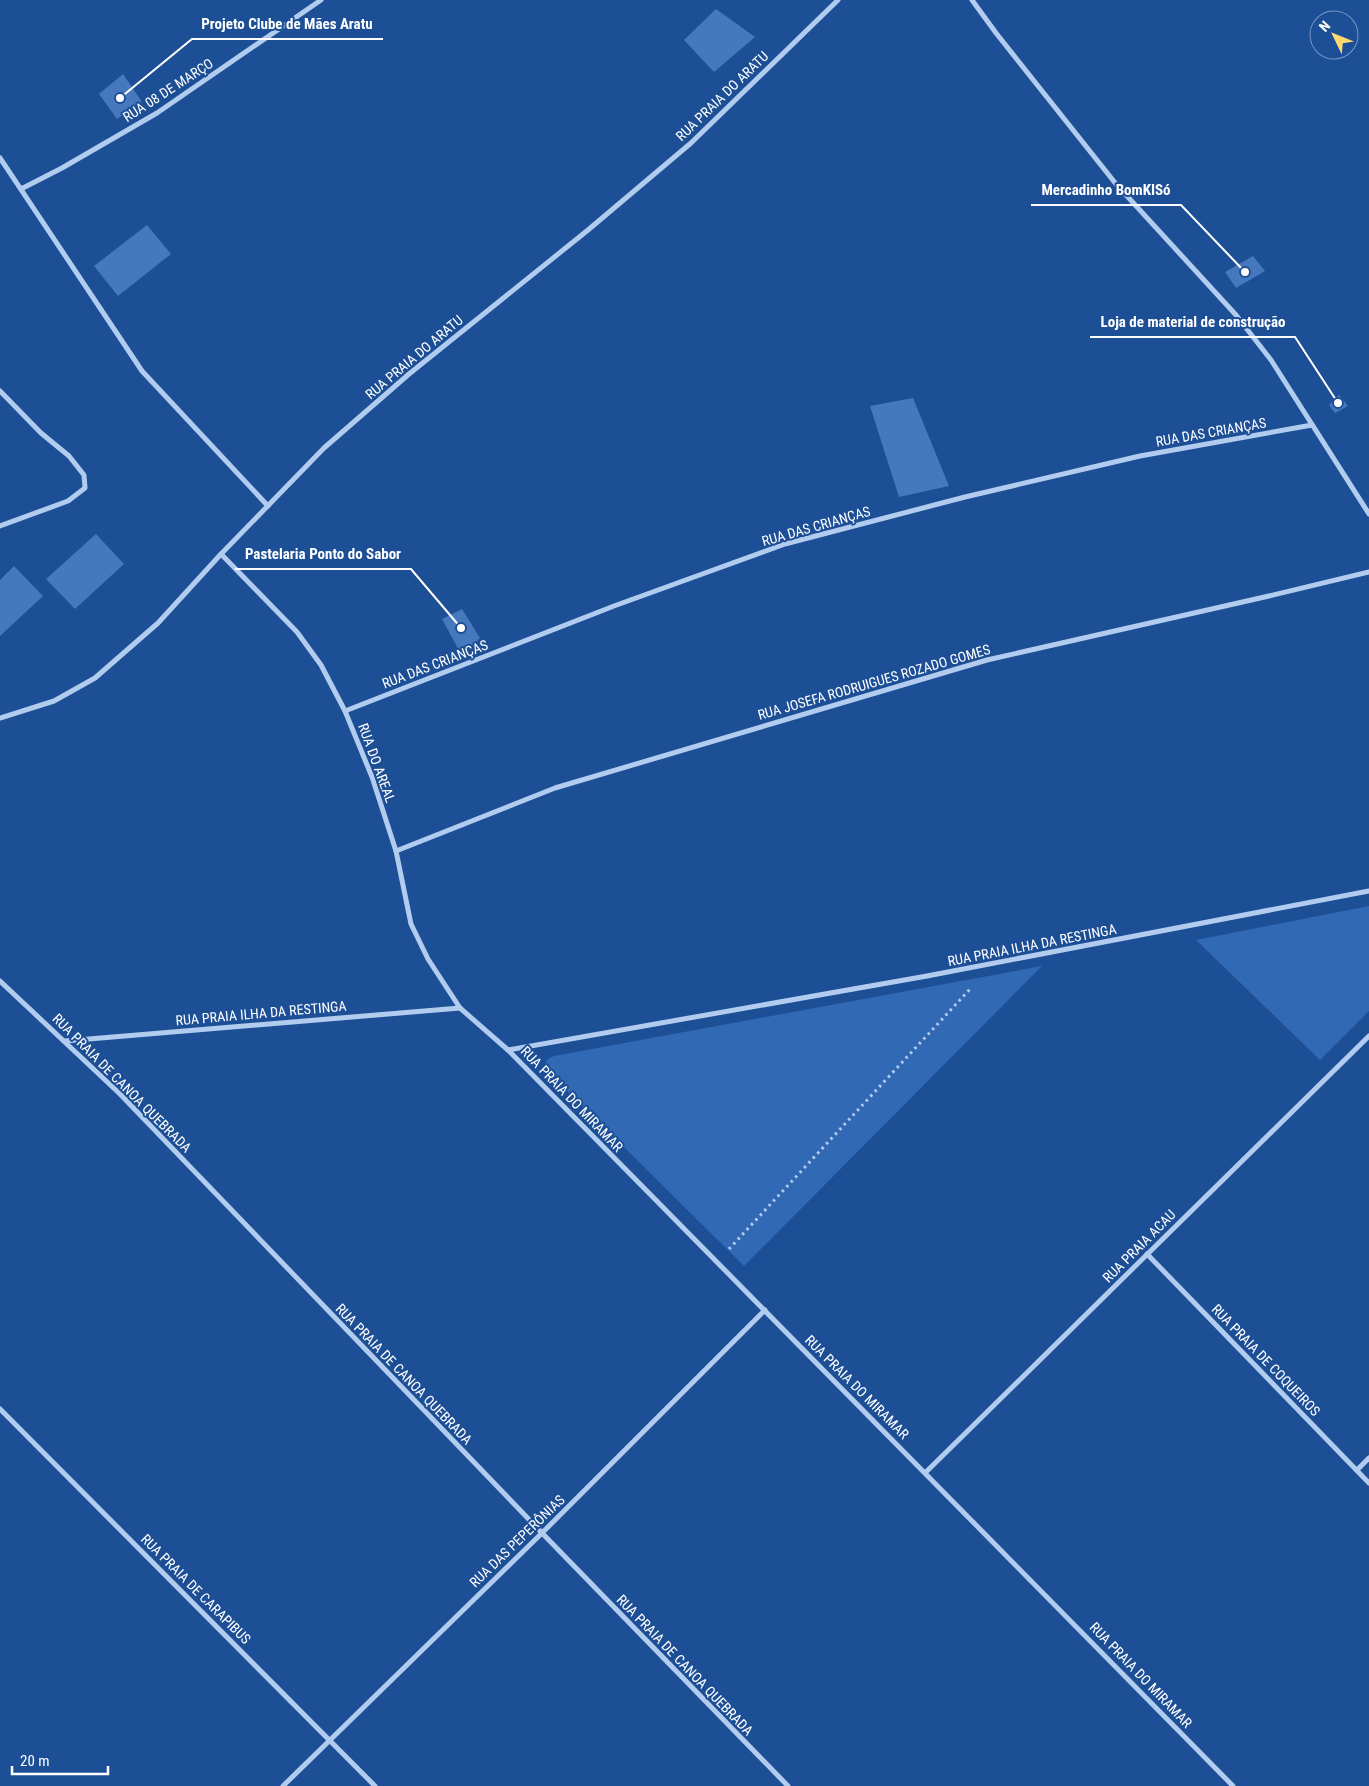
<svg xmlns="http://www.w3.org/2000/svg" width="1369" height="1786" font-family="'Roboto Condensed',sans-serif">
<rect width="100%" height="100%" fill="#1d4f96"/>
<g fill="#3269b4">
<path d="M1369 906V1011L1320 1060 1196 940Z"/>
<path d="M1042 966 744 1266 547 1071 544 1065 548 1059 554 1056Z"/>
</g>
<g fill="#4678bd">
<path d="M716 9 755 37 714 72 684 40Z"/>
<path d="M123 74 142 102 117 119 99 94Z"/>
<path d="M147 225 171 254 118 296 94 266Z"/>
<path d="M1253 256 1265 271 1236 288 1225 272Z"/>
<path d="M1339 395 1348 406 1335 413 1329 405Z"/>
<path d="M913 398 949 486 899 497 870 406Z"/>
<path d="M96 534 124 564 75 609 46 579Z"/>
<path d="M14 566 43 596 0 636V580Z"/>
<path d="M462 609 480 638 462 656 442 619Z"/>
</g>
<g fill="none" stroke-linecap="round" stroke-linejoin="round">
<path stroke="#b2ccef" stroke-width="3" stroke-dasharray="2.5 4" stroke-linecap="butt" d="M729 1249 971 988"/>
<g stroke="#b2ccef" stroke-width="5">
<path d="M972 0 996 33 1116 184 1236 315 1271 360 1369 514"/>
<path d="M0 158 142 371 268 506"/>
<path d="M21 189 62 168 157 113 321 0"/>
<path d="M0 391 41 433 69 456 84 475 85 488 68 501 0 526"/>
<path d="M221 554 297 632 321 665 345 711 372 777 396 851 411 924 428 959 460 1008 508 1050 1233 1786"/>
<path d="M345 711 614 606 785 544 965 497 1140 456 1312 425"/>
<path d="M0 718 54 701 95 678 158 623 221 554 324 448 409 374 588 230 691 143 838 0"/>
<path d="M396 851 555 788 987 660 1269 596 1369 572"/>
<path d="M0 981 120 1094 542 1533 788 1786"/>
<path d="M65 1041 460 1008"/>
<path d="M508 1050 927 976 1369 891"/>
<path d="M1147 1254 1369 1483"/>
<path d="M0 1409 375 1786"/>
<path d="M1357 1470 1369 1458"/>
<path d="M926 1472 1369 1036"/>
<path d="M283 1786 542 1533 765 1310"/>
</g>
</g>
<g text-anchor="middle" stroke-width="4" stroke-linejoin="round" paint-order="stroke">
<g font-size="14" fill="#fff" stroke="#1d4f96">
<text transform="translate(168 90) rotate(-33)" y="5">RUA 08 DE MARÇO</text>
<text transform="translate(722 96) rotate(-44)" y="5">RUA PRAIA DO ARATU</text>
<text transform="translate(414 357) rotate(-40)" y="5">RUA PRAIA DO ARATU</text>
<text transform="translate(1211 432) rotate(-10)" y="5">RUA DAS CRIANÇAS</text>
<text transform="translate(816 526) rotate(-16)" y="5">RUA DAS CRIANÇAS</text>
<text transform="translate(435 664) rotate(-21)" y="5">RUA DAS CRIANÇAS</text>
<text transform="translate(874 682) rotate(-16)" y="5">RUA JOSEFA RODRUIGUES ROZADO GOMES</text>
<text transform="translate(377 763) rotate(70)" y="5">RUA DO AREAL</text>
<text transform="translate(1032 945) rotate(-11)" y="5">RUA PRAIA ILHA DA RESTINGA</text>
<text transform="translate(261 1013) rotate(-5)" y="5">RUA PRAIA ILHA DA RESTINGA</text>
<text transform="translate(122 1083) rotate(45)" y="5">RUA PRAIA DE CANOA QUEBRADA</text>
<text transform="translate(572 1099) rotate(46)" y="5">RUA PRAIA DO MIRAMAR</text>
<text transform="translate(1139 1246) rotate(-45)" y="5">RUA PRAIA ACAU</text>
<text transform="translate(1266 1360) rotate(46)" y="5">RUA PRAIA DE COQUEIROS</text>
<text transform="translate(404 1374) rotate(46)" y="5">RUA PRAIA DE CANOA QUEBRADA</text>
<text transform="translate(857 1387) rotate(45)" y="5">RUA PRAIA DO MIRAMAR</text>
<text transform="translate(517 1541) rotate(-44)" y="5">RUA DAS PEPERÔNIAS</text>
<text transform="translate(196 1589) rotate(45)" y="5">RUA PRAIA DE CARAPIBUS</text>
<text transform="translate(685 1665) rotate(46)" y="5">RUA PRAIA DE CANOA QUEBRADA</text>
<text transform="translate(1141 1675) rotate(46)" y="5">RUA PRAIA DO MIRAMAR</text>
</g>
</g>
<path fill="none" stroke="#fff" stroke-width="2" d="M120 98L192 39H383M1245 272L1181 205H1031M1338 403L1295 337H1090M461 628L411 569H235"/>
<g fill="#fff" stroke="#1d4f96" stroke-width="2">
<circle cx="120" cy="98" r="5"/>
<circle cx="1245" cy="272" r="5"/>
<circle cx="1338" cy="403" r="5"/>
<circle cx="461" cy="628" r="5"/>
</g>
<g font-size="15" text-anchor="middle" font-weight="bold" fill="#fff" stroke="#1d4f96" stroke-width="4" stroke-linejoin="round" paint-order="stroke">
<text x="287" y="29">Projeto Clube de Mães Aratu</text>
<text x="1106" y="195">Mercadinho BomKISó</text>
<text x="1193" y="327">Loja de material de construção</text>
<text x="323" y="559">Pastelaria Ponto do Sabor</text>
</g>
<g transform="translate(1334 35) rotate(313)"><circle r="24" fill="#1d4f96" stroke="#7795c0"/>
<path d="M0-4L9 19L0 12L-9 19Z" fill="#fed971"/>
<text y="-8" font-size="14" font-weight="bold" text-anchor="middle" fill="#ffffff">N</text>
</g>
<path d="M12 1766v8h96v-8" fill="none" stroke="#ffffff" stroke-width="2.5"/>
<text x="20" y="1766" font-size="15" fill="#ffffff" stroke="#1d4f96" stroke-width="4" paint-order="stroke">20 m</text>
</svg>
